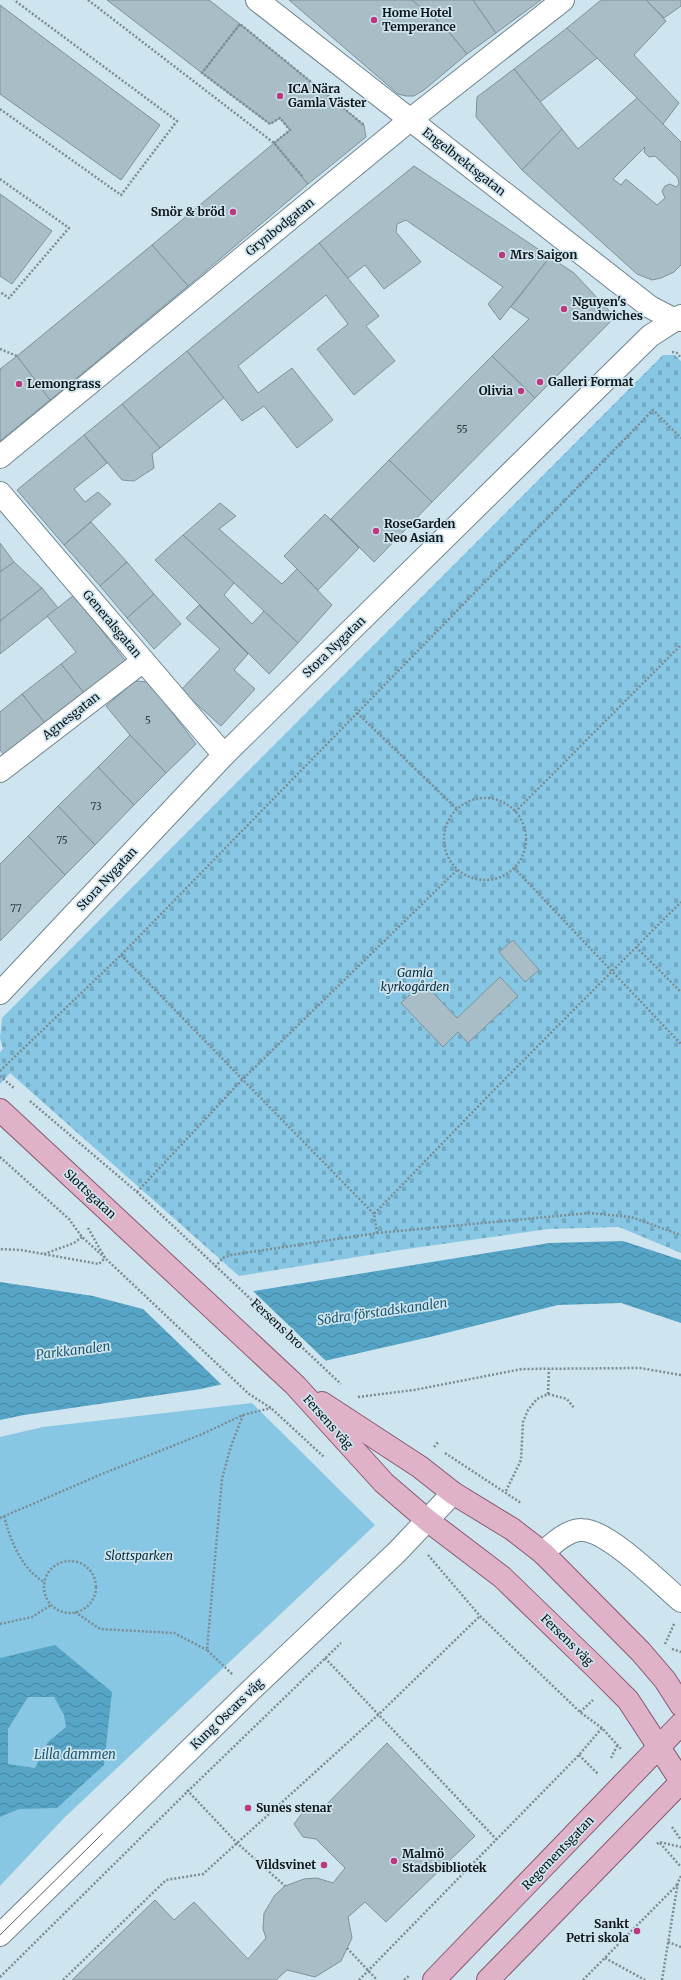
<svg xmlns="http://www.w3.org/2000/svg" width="681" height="1980" font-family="Merriweather,serif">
<defs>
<pattern id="cemetery-stones" width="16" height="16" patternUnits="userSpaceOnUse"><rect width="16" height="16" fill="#87c7e4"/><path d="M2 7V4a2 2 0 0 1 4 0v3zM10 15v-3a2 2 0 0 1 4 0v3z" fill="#73aac3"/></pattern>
<pattern id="water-waves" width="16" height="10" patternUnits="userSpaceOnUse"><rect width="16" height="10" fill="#57a5c6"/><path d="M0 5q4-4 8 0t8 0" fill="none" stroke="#4685a0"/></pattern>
</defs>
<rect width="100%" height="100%" fill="#cee4ee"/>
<path fill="url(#cemetery-stones)" d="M663 355H675L681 361V1253L619 1227 548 1229 400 1250 239 1276 10 1073 0 1084V1052L3 1049 0 1038 2 1018Z"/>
<path fill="#87c7e4" d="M252 1403 375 1525 64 1818 0 1886V1437L43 1427Z"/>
<g fill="url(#water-waves)" fill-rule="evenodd">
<path d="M623 1241 681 1260V1323L621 1303 558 1305 434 1336 201 1389 24 1415 0 1420V1282L93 1296 143 1309 549 1243Z"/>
<path d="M55 1645 112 1692 104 1765 57 1808 19 1809 0 1817V1658ZM28 1697H54L64 1715 66 1727 48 1742 35 1768 8 1764V1729Z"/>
</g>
<path fill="#cee4ee" d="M251 1289 327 1362 223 1386 140 1306Z"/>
<g fill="#a8bdc6" stroke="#7e929b" fill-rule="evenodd">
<path d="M107 0H209L240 24 202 73Z"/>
<path d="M289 0H412L445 27 467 54 424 90 414 96H406L398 94Z"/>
<path d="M412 0H473L496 33 467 54 445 27Z"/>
<path d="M473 0H541L496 33Z"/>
<path d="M601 0H646L666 21 634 55 679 103 663 124 567 28Z"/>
<path d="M646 0H681V6L664 18Z"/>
<path d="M0 5 160 125 121 180 0 94Z"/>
<path d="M240 24 364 125 366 137 308 184 274 143 290 130 280 118 270 124 202 73Z"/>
<path d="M567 28 597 58 540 102 514 69Z"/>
<path d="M514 69 562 129 522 170 476 117 477 97Z"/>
<path d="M637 98 681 142V265L674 272 661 278 652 280 637 274 522 170 562 129 578 149ZM645 147 644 152 649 157 655 156 678 178 679 184 676 187 670 184 665 186 662 191 665 198 657 205 626 179 621 185 613 179Z"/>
<path d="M274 143 308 184 188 286 152 245Z"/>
<path d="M414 166 550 257 500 320 488 304 503 287 406 220 397 224 396 232 421 262 384 289 365 265 348 278 319 243Z"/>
<path d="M0 194 52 231 12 284 0 276Z"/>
<path d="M319 243 379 316 366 326 395 361 354 395 317 349 348 324 326 295 238 366 258 393 292 368 333 420 297 448 264 406 242 421 187 351Z"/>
<path d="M152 245 188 286 50 400 17 356Z"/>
<path d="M550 257 574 273 615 317 535 398 492 356 529 319 511 307Z"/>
<path d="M187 351 224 398 160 448 122 404Z"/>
<path d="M17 356 50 400 0 441V369Z"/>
<path d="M492 356 535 398 432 502 389 460Z"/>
<path d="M122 404 160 448 152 454 154 468 134 481 122 480 84 435Z"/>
<path d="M84 435 107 463 74 489 85 502 98 492 111 504 64 545 17 490Z"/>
<path d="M389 460 432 502 374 562 331 519Z"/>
<path d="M220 503 236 516 219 529 282 584 297 569 332 605 298 643 183 535Z"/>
<path d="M325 514 359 548 318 590 284 556Z"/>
<path d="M91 522 127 562 100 586 64 545Z"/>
<path d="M183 535 234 583 224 595 252 624 264 611 298 643 269 674 155 560Z"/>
<path d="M0 543 14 562 0 572Z"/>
<path d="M14 562 42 588 0 621V572Z"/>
<path d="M127 562 154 594 127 618 100 586Z"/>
<path d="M42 588 58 608 0 654V621Z"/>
<path d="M154 594 181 624 154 649 127 618Z"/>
<path d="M74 595 128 664 87 697 61 664 76 652 47 616Z"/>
<path d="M199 605 248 654 234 670 255 689 221 726 181 690 220 649 186 618Z"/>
<path d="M61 664 87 697 48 727 22 694Z"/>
<path d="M135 681 149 682 196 744 166 773 130 735 106 706Z"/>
<path d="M22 694 48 727 8 760 0 750V712Z"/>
<path d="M130 735 166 773 134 805 98 767Z"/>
<path d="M98 767 134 805 95 845 58 806Z"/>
<path d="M58 806 95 845 65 875 28 836Z"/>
<path d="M28 836 65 875 0 941V864Z"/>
<path d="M513 940 539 970 525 982 499 952Z"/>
<path d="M500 977 518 996 468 1043 458 1032 443 1047 401 1003 423 982 457 1018Z"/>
<path d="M387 1743 475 1836 386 1922 365 1902 348 1917 352 1938 341 1961 315 1977 287 1970 276 1980H72L155 1900 174 1920 194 1902 248 1959 266 1938 263 1929 264 1913 275 1895 285 1886 304 1879 317 1878 333 1883 345 1868 316 1839 303 1837 294 1824 305 1809 323 1808Z"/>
</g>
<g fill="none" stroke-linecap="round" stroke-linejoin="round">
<defs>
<g id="minor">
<path d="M257 0 650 307 675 320H681"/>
<path d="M0 457 410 120 563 0"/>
<path d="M0 493 224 755"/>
<path d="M0 771 143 661"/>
<path d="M0 993 224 755 650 336 681 316"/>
<path d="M543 1553C552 1544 569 1529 582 1530 608 1530 660 1583 681 1601"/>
<path d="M0 1935 250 1691 397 1552 453 1493"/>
</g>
<g id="major">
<path d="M0 1110 295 1385 384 1483 427 1520 502 1577 597 1669 628 1700 681 1781"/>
<path d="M322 1403 420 1467 453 1493 512 1529 543 1553 641 1652 665 1680 681 1705"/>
<path d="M434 1980 681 1724"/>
<path d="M488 1980 681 1782"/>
</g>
</defs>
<use href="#minor" stroke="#71858e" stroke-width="24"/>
<use href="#major" stroke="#885a71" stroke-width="24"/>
<g stroke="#7c8c93" stroke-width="2.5" stroke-dasharray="2 2" stroke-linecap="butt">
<path d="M88 0 274 143 302 176"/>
<path d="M0 109 121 195 177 121 14 0"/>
<path d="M274 143 290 130 280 118 270 124 202 73 240 24 364 125"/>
<path d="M0 179 69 228 9 298 0 292"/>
<path d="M0 349 17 356"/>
<path d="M672 352 677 353 681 358"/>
<path d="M357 713 457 809"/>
<circle cx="485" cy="839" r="41"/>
<path d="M515 812 681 645"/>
<path d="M514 868 681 1044"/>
<path d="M636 947 681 992"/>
<path d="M121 955 374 1214"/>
<path d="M0 1071 121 955 653 410 681 438"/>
<path d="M0 1076 15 1089"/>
<path d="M30 1101 137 1192 341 1384"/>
<path d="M0 1157 69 1219 82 1237 105 1258 99 1264 21 1250 0 1249"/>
<path d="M137 1192 243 1079 457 870"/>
<path d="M88 1228 105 1258 249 1394 271 1408 324 1457"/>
<path d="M377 1233 589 1213 631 1217 681 1235"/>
<path d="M44 1254 74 1243 82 1237"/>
<path d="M215 1267 223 1258 231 1255 377 1233 374 1214 494 1090 681 902"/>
<path d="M548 1394 549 1369"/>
<path d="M358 1397 414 1390 522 1369 640 1368 681 1375"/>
<path d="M434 1447 439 1441"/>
<path d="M445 1453 521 1503"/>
<path d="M506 1491 521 1460 523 1422 528 1410 537 1399 548 1394 567 1399 574 1408"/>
<path d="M4 1516C11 1542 21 1568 44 1582"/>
<path d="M0 1518 102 1474 200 1435 243 1415 271 1408"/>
<path d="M428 1555 480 1616 580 1712 602 1728 621 1749"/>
<circle cx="70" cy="1587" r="26"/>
<path d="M75 1612 100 1629 174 1633 207 1650"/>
<path d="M0 1624 32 1617 51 1605"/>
<path d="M665 1644 674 1624"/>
<path d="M672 1649 681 1652"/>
<path d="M325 1658 497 1840"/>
<path d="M232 1674 207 1650 222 1479 231 1446 243 1415"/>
<path d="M580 1712 593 1700"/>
<path d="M579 1755 598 1774"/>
<path d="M611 1758 618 1744"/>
<path d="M187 1790 237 1843 285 1886"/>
<path d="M672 1827 681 1840"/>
<path d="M660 1843 681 1867"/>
<path d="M657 1844 659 1842 681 1847"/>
<path d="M668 1942 681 1947"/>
<path d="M347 1948 377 1980"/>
<path d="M605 1958 645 1980"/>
<path d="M0 1977 188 1791 341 1643"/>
<path d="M63 1980 166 1880 203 1874 378 1715 480 1616"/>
<path d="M359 1980 579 1755 602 1728"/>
<path d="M404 1980 410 1975"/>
<path d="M583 1980 678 1884"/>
<path d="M662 1980 678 1882 681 1876"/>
</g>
<use href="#minor" stroke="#fff" stroke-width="22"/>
<use href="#major" stroke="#dfb2c7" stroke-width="22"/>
<path stroke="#525f65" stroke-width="1" d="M0 1935 102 1834"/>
</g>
<g fill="#bb387f" stroke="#cee4ee" stroke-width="1.5">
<circle cx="374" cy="20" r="4"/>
<circle cx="280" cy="96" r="4"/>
<circle cx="233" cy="212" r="4"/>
<circle cx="502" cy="255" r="4"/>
<circle cx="564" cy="309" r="4"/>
<circle cx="540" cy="382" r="4"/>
<circle cx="19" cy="384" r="4"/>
<circle cx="521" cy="391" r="4"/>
<circle cx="376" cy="531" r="4"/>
<circle cx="248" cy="1808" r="4"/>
<circle cx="394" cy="1861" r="4"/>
<circle cx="324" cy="1865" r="4"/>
<circle cx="637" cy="1931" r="4"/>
</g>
<g text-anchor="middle" stroke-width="3.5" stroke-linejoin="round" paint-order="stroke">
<g font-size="10" fill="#343f44">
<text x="462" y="433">55</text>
<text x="148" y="724">5</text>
<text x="96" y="810">73</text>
<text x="62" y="844">75</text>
<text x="16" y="912">77</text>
</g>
<g font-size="12" font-weight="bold" fill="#0d1518" stroke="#cee4ee" text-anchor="start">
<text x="382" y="17">Home Hotel<tspan x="382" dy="14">Temperance</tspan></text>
<text x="288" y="93">ICA Nära<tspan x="288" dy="14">Gamla Väster</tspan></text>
<text x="225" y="216" text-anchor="end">Smör &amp; bröd</text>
<text x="510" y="259">Mrs Saigon</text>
<text x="572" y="306">Nguyen's<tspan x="572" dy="14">Sandwiches</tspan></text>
<text x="548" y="386">Galleri Format</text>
<text x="27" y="388">Lemongrass</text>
<text x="513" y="395" text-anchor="end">Olivia</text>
<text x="384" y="528">RoseGarden<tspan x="384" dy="14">Neo Asian</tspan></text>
<text x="256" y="1812">Sunes stenar</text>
<text x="402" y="1858">Malmö<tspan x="402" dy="14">Stadsbibliotek</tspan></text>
<text x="316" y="1869" text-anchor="end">Vildsvinet</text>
<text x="629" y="1928" text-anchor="end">Sankt<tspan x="629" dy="14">Petri skola</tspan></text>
</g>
<g font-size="12" fill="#0d1518" stroke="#cee4ee">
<text transform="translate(464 162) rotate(38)" y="4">Engelbrektsgatan</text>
<text transform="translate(280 227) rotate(-39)" y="4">Grynbodgatan</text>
<text transform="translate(112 624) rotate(50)" y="4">Generalsgatan</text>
<text transform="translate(334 647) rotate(-44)" y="4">Stora Nygatan</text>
<text transform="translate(71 716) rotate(-38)" y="4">Agnesgatan</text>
<text transform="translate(107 879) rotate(-47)" y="4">Stora Nygatan</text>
<text transform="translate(90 1194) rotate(43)" y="4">Slottsgatan</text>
<text transform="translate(277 1324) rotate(43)" y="4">Fersens bro</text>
<text transform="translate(328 1422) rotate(48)" y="4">Fersens väg</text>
<text transform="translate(567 1640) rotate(44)" y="4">Fersens väg</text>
<text transform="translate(227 1714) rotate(-44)" y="4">Kung Oscars väg</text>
<text transform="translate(558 1853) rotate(-46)" y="4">Regementsgatan</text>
</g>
<g font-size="12" font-style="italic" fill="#092e3c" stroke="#cee4ee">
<text x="415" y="977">Gamla<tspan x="415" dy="14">kyrkogården</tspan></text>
<text x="139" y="1560">Slottsparken</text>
</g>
<g font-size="13" font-style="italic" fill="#1d5a72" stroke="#cee4ee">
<text transform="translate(382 1311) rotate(-8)" y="5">Södra förstadskanalen</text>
<text transform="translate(73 1350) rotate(-7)" y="5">Parkkanalen</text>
<text x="75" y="1759">Lilla dammen</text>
</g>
</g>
</svg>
